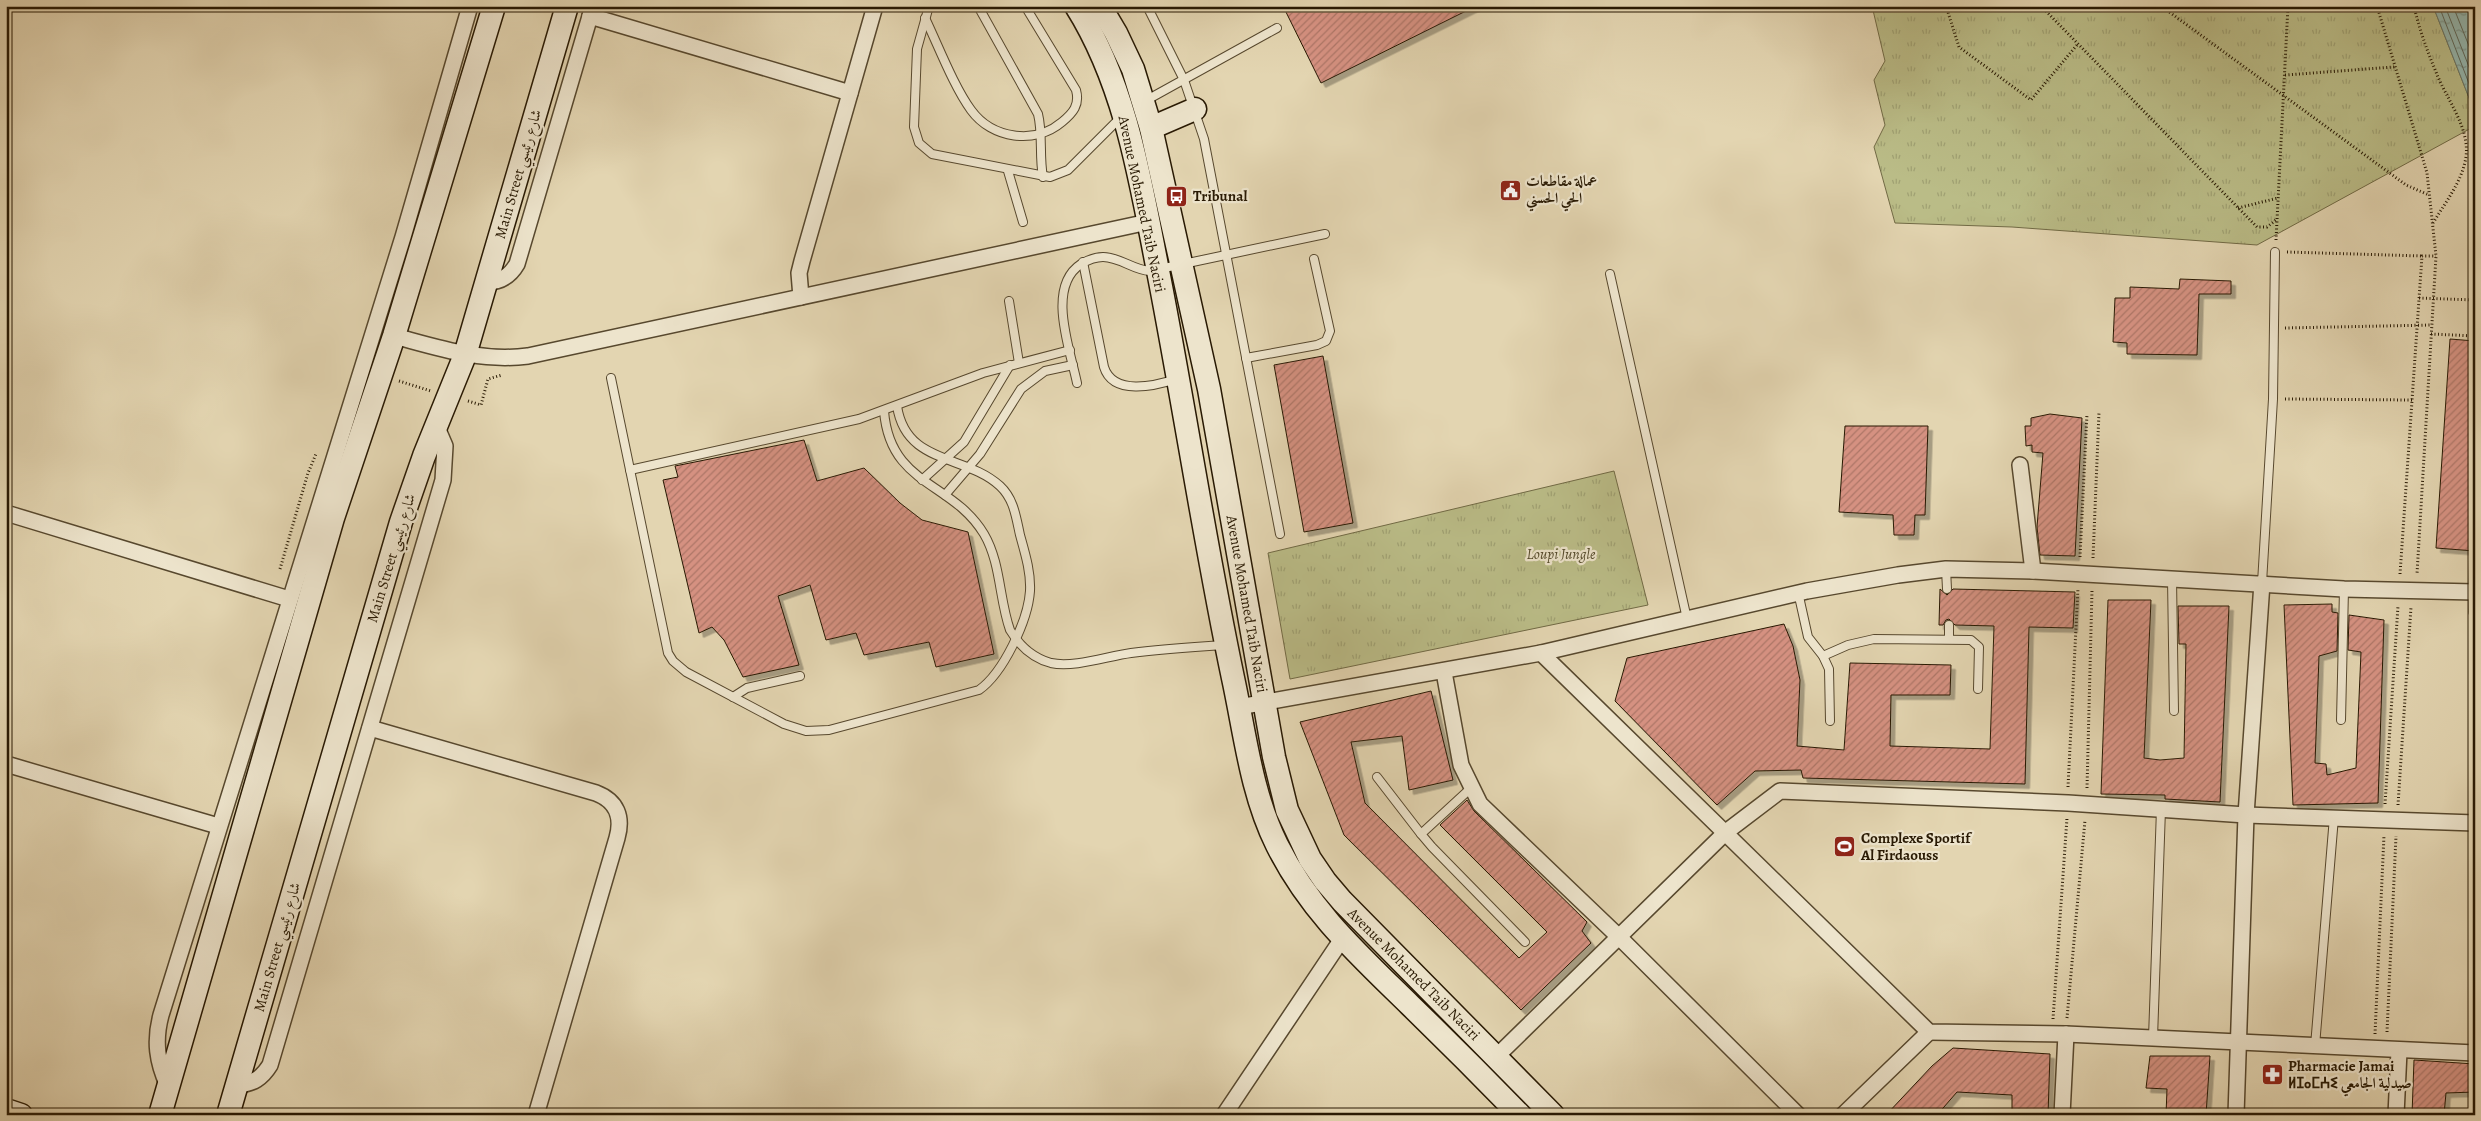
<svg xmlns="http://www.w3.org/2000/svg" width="2481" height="1121" font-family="Alegreya,Amiri,'Noto Sans Tifinagh',serif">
<defs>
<pattern id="park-tufts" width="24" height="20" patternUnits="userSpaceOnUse" patternTransform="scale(1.25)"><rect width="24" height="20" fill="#babc87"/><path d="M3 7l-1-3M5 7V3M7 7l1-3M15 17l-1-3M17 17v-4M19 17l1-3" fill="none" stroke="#a0a173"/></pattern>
<pattern id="water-ripples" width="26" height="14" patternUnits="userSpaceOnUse" patternTransform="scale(1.25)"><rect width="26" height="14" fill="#95b8b0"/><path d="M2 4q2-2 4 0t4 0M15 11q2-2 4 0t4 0" fill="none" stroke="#7a958d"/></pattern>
<pattern id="building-hatch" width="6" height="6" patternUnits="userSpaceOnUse" patternTransform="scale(1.25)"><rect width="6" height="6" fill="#d59181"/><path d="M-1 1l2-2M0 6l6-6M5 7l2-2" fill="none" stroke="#ad7667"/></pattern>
<filter id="shadow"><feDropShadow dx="4.5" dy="4.5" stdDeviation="0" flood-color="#0004"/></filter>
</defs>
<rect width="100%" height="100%" fill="#e3d5b1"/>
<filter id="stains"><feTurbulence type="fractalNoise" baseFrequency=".004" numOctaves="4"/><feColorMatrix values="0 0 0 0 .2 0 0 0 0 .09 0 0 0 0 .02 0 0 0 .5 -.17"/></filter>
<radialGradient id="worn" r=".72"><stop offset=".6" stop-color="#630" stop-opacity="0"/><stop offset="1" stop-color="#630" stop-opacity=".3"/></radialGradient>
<g fill="url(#park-tufts)" stroke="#716a45">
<path d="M1872 6H2433L2475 113V126L2257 245 2012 227 1895 223 1874 147 1885 125 1874 80 1885 61Z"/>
<path d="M1614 471 1648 605 1290 679 1268 553Z"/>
</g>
<path fill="url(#water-ripples)" stroke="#69786b" d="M2433 6H2475V113Z"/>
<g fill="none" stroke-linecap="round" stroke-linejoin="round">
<g stroke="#5e685a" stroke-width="1">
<path d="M2439 6 2475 99"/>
<path d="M2445 6 2475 82"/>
<path d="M2453 6 2475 61"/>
</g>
</g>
<g fill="url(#building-hatch)" stroke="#281903" filter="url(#shadow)">
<path d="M1283 6H1476L1321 83Z"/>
<path d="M2180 279 2231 281V294H2199L2197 355 2127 354V343L2113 342 2115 298H2130V287L2179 289Z"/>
<path d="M2450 339 2475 341V551L2436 548Z"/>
<path d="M1323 356 1353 523 1304 532 1274 365Z"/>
<path d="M2050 414 2082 418 2075 556 2040 555 2037 527 2043 453 2032 452V445L2026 446 2025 426H2031V418Z"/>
<path d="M1845 426H1928L1925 515H1915L1914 535H1894L1893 515 1839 512Z"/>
<path d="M804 440 817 481 864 468 900 503 922 520 968 532 994 654 936 667 929 642 864 655 856 633 826 640 810 585 778 596 799 665 743 677 724 640 712 627 699 633 663 480 678 477 675 466Z"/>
<path d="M1940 589 1947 595 1953 589 2075 592 2073 628 2029 627 2025 784 1803 778 1801 770 1755 771 1717 805 1615 701 1627 658 1784 624 1793 646 1800 680 1797 746 1844 750 1850 663 1951 665 1950 695H1891L1890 746 1990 749 1994 626 1955 625 1949 619 1946 620 1943 625H1939Z"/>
<path d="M2108 600H2151L2144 758 2160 760 2184 758 2186 644H2179L2178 606H2229L2220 802 2165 799V795L2101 794Z"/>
<path d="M2332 604V612L2338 613 2337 651 2319 656 2315 763 2326 764 2327 775 2356 768 2361 652 2348 650 2349 615 2384 620 2378 803 2293 805 2284 605Z"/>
<path d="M1431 691 1453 780 1409 790 1402 736 1351 742 1365 803 1519 958 1547 932 1440 825 1467 800 1474 811 1587 922 1582 931 1591 943 1521 1010 1344 835 1300 722Z"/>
<path d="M1953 1048 2050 1054 2048 1115H2012V1095L1957 1092 1937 1115H1886L1932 1066Z"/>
<path d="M2150 1056H2210L2206 1115H2166L2167 1089 2146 1088Z"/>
<path d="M2414 1060 2475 1064V1092L2446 1093 2444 1115H2412Z"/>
</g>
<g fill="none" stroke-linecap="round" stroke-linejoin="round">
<defs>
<g id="lane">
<path d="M929 6 917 49 914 127 919 143 932 154 1050 177 1068 170 1121 117"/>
<path d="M978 6 1038 114C1043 134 1039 156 1043 177"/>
<path d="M1147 6 1184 80 1204 139 1280 534"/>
<path d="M925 18C938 45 954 87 971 110 992 139 1035 145 1062 122 1073 113 1080 105 1076 90L1025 6"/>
<path d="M1145 101 1277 28"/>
<path d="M1008 171 1023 222"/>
<path d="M1083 262 1104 367C1113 396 1155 386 1176 379"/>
<path d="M1610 274 1687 619"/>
<path d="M1009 301 1019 363"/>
<path d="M1246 358 1317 345 1326 341 1330 331 1314 259"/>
<path d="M611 378 668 653 673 661 686 672 784 724 806 731 829 730 979 690C1003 673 1028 621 1030 591 1031 572 1025 553 1020 535 1016 517 1014 499 1000 486 965 454 906 465 897 406"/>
<path d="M1077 383C1070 349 1046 287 1081 264 1088 260 1095 257 1103 257 1120 257 1133 270 1150 271L1325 234"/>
<path d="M884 411C890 486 952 481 984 534 1001 563 999 599 1010 630 1019 645 1033 658 1051 663 1074 668 1108 656 1131 653 1162 649 1193 647 1224 645"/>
<path d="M630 470 859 419 983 373 1070 350"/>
<path d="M922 480 964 442 1010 365"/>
<path d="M945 495 980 454 1021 389 1045 371 1073 365"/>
<path d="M1946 569 1947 589"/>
<path d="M2172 579 2174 711"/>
<path d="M2262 583 2273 399 2275 252"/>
<path d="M1798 592 1808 637 1823 656 1829 669 1830 721"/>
<path d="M2473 612 2474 559"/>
<path d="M1949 625V639"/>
<path d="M1823 656 1848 645 1874 639 1971 640 1979 647 1978 689"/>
<path d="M733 697 747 688 800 676"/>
<path d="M2341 720 2344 589"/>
<path d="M1377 777 1421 834"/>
<path d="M1471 788 1421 834 1432 847 1525 942"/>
<path d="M2153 1038 2161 809"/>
<path d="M2315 1046 2334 817"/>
</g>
<g id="street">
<path d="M590 16 850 93"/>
<path d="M487 282C501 282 510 276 517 264L593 6"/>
<path d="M801 297 799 273 802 261 875 6"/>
<path d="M394 336C439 348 480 362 528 356L1148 222"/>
<path d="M2020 465 2033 571"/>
<path d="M6 513 289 599"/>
<path d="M1541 653 1929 1032 2066 1034 2475 1053"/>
<path d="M1444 672 1461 765 1480 804 1619 937 1798 1115"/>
<path d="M1239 707 1541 653 1807 591 1898 575 1946 569 2033 571 2344 589 2475 592"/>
<path d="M370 728 596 793C617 801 623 817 617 838L536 1115"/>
<path d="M6 764 218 826"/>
<path d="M1496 1057 1726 832 1780 791 2068 803 2246 815 2475 823"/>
<path d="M237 1085C253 1084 262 1078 270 1065L443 480 445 446 436 425"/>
<path d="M168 1086C157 1062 154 1041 161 1015L403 237 470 6"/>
<path d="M1224 1115 1342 939"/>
<path d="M1843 1115 1929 1032"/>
<path d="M2062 1115 2066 1034"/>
<path d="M2236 1115 2246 815 2262 583"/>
<path d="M2396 1115 2399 1051"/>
</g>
<g id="secondary">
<path d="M1076 6C1127 87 1141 185 1159 276 1185 410 1205 545 1233 678 1245 733 1251 793 1277 845 1310 911 1358 954 1410 1005 1447 1041 1484 1078 1520 1115"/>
<path d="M1100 6 1116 33 1133 69 1151 128 1209 389 1274 757 1287 810 1310 859 1325 881 1342 901 1553 1115"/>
<path d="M1151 128 1195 109"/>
<path d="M6 1110 21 1115"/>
<path d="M160 1115 333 518 394 336 494 6"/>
<path d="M228 1115 401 522 424 456 465 355 567 6"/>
</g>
</defs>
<use href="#lane" stroke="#57482e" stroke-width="10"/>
<use href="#street" stroke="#57482e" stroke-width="18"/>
<use href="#secondary" stroke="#281903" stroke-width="25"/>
<g stroke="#281903" stroke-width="3" stroke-dasharray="1 2.5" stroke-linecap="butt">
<path d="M1946 6 1959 47 2031 100 2077 45"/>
<path d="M2041 6 2257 227H2267L2276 220"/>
<path d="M2161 6 2406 185 2429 195"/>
<path d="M2377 6 2427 173 2436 256 2417 574"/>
<path d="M2414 6C2419 29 2427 50 2436 72 2446 99 2473 131 2465 162 2460 184 2445 203 2433 223"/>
<path d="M1947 11 1966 6"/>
<path d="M2285 75 2394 67"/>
<path d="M2238 208 2278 198"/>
<path d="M2276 240 2288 6"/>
<path d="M2287 252 2422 256"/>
<path d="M2419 298 2475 300"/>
<path d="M2285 328 2432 325"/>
<path d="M2431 334 2475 336"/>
<path d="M399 381 431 391"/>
<path d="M2285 399 2412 400"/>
<path d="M468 401 481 405 488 379 502 375"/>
<path d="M2080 557 2087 414"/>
<path d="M2093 558 2099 412"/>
<path d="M280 569 308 473 316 454"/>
<path d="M2400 574 2422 256H2436"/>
<path d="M2068 787 2078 588"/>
<path d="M2087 788 2092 590"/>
<path d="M2385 804 2398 606"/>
<path d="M2398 805 2411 607"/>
<path d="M2067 1018 2085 820"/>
<path d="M2053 1019 2067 818"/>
<path d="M2387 1032 2396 836"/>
<path d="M2375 1034 2384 835"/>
</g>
<use href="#lane" stroke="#ede4cc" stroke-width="8"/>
<use href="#street" stroke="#ede4cc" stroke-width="15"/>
<use href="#secondary" stroke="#ede4cc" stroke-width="22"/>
</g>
<defs>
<symbol id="civic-square" viewBox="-11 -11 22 22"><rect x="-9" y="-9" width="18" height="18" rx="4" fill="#8f2418" stroke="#ede4cc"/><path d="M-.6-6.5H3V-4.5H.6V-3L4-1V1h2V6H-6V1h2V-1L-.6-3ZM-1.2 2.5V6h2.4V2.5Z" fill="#fff"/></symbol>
<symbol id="bus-square" viewBox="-11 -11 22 22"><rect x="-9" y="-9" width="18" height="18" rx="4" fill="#8f2418" stroke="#ede4cc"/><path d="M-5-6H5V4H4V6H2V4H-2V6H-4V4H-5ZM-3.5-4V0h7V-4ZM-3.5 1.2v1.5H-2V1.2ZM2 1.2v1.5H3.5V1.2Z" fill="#fff"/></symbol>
<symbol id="stadium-square" viewBox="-11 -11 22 22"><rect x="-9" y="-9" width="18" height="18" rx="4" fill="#8f2418" stroke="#ede4cc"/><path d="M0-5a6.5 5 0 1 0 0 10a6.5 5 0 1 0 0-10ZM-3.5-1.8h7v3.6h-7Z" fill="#fff"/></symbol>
<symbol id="pharmacy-square" viewBox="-11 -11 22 22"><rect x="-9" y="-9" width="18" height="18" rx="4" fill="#8f2418" stroke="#ede4cc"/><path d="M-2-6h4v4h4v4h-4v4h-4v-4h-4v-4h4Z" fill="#fff"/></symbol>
</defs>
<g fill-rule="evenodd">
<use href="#civic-square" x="1498" y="178" width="25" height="25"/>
<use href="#bus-square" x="1164" y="184" width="25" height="25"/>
<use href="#stadium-square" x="1832" y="834" width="25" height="25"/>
<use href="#pharmacy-square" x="2260" y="1062" width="25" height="25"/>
</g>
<g text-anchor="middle" stroke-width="4.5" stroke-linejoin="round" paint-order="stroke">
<g font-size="15" fill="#281903" stroke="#ede4cc">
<text transform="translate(518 174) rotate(-74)" y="5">Main Street شارع رئيسي</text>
<text transform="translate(1142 204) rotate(78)" y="5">Avenue Mohamed Taib Naciri</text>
<text transform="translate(391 558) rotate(-73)" y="5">Main Street شارع رئيسي</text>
<text transform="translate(1247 604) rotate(80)" y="5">Avenue Mohamed Taib Naciri</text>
<text transform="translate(277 947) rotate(-74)" y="5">Main Street شارع رئيسي</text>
<text transform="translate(1414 974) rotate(45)" y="5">Avenue Mohamed Taib Naciri</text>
</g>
<g font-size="15" font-weight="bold" fill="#281903" stroke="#ede4cc" text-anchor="start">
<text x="1526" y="186">عمالة مقاطعات<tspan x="1526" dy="17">الحي الحسني</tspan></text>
<text x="1193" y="201">Tribunal</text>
<text x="1861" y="843">Complexe Sportif<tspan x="1861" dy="17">Al Firdaouss</tspan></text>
<text x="2288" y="1071">Pharmacie Jamai<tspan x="2288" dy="17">ⵍⵊⴰⵎⵄⵉ صيدلية الجامعي</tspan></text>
</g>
<g font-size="15" font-style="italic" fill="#544a2b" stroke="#ede4cc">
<text x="1561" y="559">Loupi Jungle</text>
</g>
</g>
<rect width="2481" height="1121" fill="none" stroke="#e3d5b1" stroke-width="25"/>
<rect x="8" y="8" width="2466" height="1106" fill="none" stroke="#281903" stroke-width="2.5"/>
<rect x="12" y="12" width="2456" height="1096" fill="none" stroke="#281903"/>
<rect width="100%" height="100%" filter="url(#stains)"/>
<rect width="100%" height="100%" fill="url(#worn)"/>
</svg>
